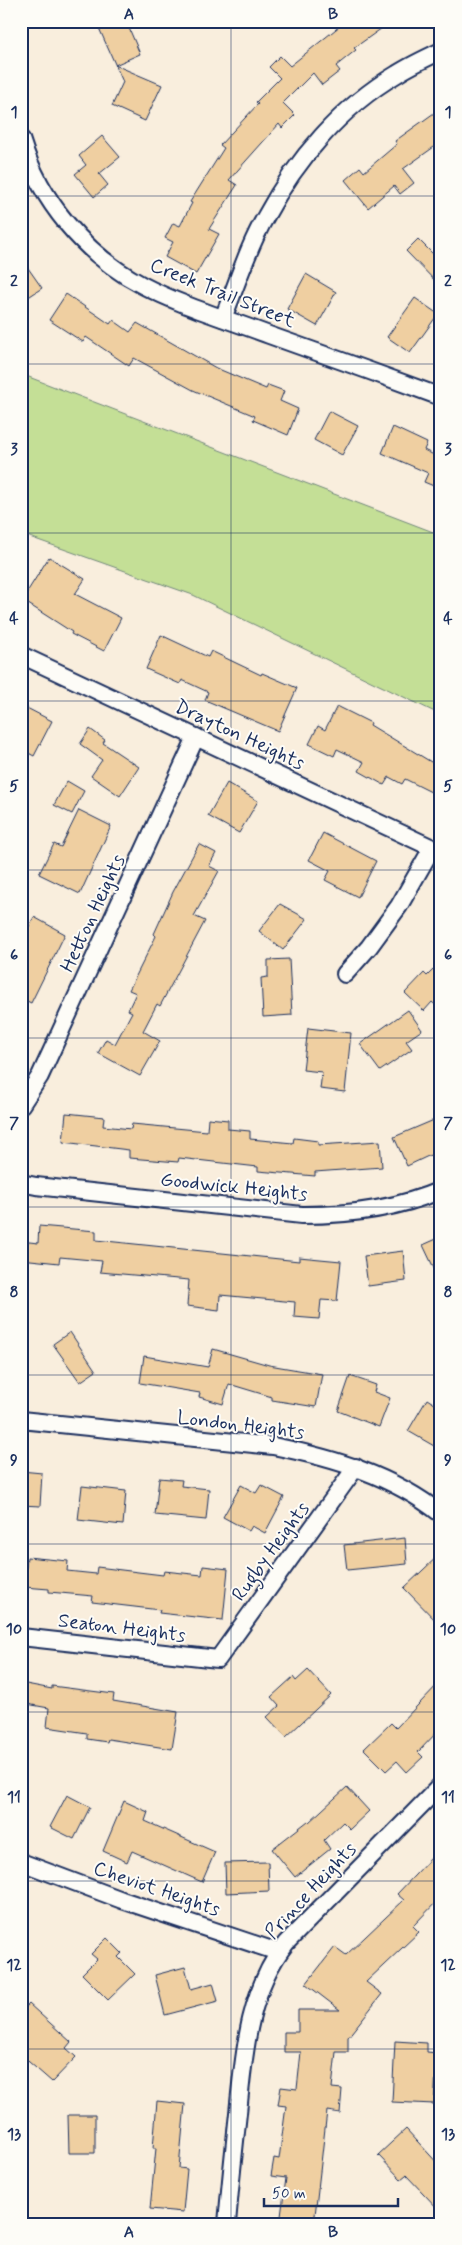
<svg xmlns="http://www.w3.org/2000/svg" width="462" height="2245" font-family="Mynerve,sans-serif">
<rect width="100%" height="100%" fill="#f9eedd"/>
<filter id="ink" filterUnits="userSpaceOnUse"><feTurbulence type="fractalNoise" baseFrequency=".02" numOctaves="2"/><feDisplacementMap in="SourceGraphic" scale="10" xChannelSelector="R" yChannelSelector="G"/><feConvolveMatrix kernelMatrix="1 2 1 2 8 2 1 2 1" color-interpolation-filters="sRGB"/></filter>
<g filter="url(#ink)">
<path fill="#c4df96" stroke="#70877a" d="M21 374 441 535V715L193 595 21 534Z"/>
<g fill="#efcfa1" stroke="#1b2f5e">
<path d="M114 21H126L140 54 115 65 162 85 145 121 112 106 123 82 99 28Z"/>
<path d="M346 21H392L354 48 356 50 336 66 340 71 322 85 313 73 283 103 295 115 282 128 279 124 229 180 237 185 209 229 219 234 196 274 165 257 173 242 165 238 173 223 180 226 192 203 190 202 224 148 220 145 258 104 256 102 280 78 269 67 280 56 290 66Z"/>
<path d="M434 113 441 123V142L403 169 414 183 400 194 394 186 368 208 345 180 360 167 364 172 397 144 395 141Z"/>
<path d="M102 136 120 157 99 174 108 185 94 197 75 174 86 165 79 156Z"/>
<path d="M418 239 441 262V287L406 251Z"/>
<path d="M21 258 42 288 21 302Z"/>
<path d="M306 274 336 292 317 326 287 309Z"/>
<path d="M66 294 110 324 113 320 130 332 137 323 216 368 266 389 268 385 284 391 280 401 298 409 288 435 253 420 255 416 193 390 134 358 129 366 86 337 83 342 49 320Z"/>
<path d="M415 298 438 314 410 353 387 337Z"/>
<path d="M329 411 358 426 342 455 314 440Z"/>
<path d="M393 427 427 443 424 450 436 456 441 447V489L424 482 428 473 382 453Z"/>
<path d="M49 557 85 579 75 594 121 618 104 651 71 634 72 632 22 600Z"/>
<path d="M161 635 208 657 211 651 261 675 262 673 297 688 278 731 205 700 208 692 182 680 180 684 146 669Z"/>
<path d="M21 705 52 721 34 756 21 749Z"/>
<path d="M337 706 371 723 370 725 441 768V797L405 779 402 784 389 777 384 785 359 771 364 762 337 749 334 756 309 744 318 726 325 730Z"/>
<path d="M90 729 105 740 103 743 139 767 120 796 91 776 102 760 80 744Z"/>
<path d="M67 781 84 791 72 814 54 805Z"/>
<path d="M227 783 258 801 239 833 208 816Z"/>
<path d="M79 810 111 826 80 894 39 874 54 844 61 847Z"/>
<path d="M323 833 376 861 358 897 325 880 330 871 309 860Z"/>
<path d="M199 844 216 853 209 866 219 871 194 916 205 921 160 1006 157 1004 143 1031 160 1041 140 1076 98 1053 106 1039 115 1044 132 1012 128 1010 136 993 129 990 156 936 154 934 173 892Z"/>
<path d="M280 904 307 919 283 950 259 931Z"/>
<path d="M34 917 65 934 31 1003 21 998V927L27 930Z"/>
<path d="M289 959 292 1015 263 1017 261 978 268 977V960Z"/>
<path d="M441 962V1010L432 1002 424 1011 405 993 424 973 427 976Z"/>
<path d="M408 1010 422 1030 406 1041 412 1049 380 1071 360 1044Z"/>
<path d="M308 1028 351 1033 345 1092 320 1089 322 1072 303 1070Z"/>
<path d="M66 1113 104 1117 103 1126 131 1129 132 1124 207 1131 208 1118 228 1120V1129L250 1131V1139L293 1143 294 1138 318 1141V1145L380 1141 382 1167 315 1172V1176L258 1171V1167L179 1158 178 1162 129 1158V1150L63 1142Z"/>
<path d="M441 1117V1150L407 1166 394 1137Z"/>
<path d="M39 1226 96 1231V1240L299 1261V1257L341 1261 337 1301 321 1300 319 1319 294 1317 295 1302 220 1295 219 1310 187 1306 189 1280 100 1272 102 1261 60 1257 59 1263 21 1259V1241L38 1243Z"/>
<path d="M441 1237V1283L423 1245Z"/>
<path d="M403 1251 406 1281 368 1286 364 1256Z"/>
<path d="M70 1332 96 1371 80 1382 53 1344Z"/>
<path d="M213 1349 269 1365 322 1374 316 1407 272 1400V1397L229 1384 223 1404 199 1397 200 1393 140 1383 144 1356 208 1367Z"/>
<path d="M350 1376 376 1385 374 1392 390 1398 379 1427 338 1411Z"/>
<path d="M427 1399 441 1408V1450L408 1431Z"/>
<path d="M21 1471 42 1473 40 1506 21 1505Z"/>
<path d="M159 1478 182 1480 181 1486 209 1489 206 1520 155 1515Z"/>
<path d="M241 1485 256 1493 261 1485 284 1497 265 1533 252 1526 249 1531 223 1517Z"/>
<path d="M82 1486 126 1491 123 1525 78 1520Z"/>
<path d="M405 1538 407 1564 347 1570 344 1545Z"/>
<path d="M441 1553V1626L404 1588Z"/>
<path d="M27 1557 68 1561 67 1571 96 1574 97 1567 163 1575 164 1571 202 1575 203 1566 228 1569 223 1620 159 1613 160 1610 92 1602 93 1596 49 1592V1589L24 1587Z"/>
<path d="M308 1670 331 1695 286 1737 267 1717 279 1706 271 1697 293 1677 296 1681Z"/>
<path d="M441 1681V1728L418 1752 423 1757 407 1772 397 1761 386 1771 364 1749 391 1723 396 1728Z"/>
<path d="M21 1683 52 1689V1686L114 1694 113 1701 178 1712 172 1749 108 1739 107 1742 87 1739V1733L47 1727 49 1708 21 1703Z"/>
<path d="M347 1787 369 1811 350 1829 343 1822 324 1840 330 1849 295 1877 272 1849 308 1821 309 1822Z"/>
<path d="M67 1795 90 1807 74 1839 50 1827Z"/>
<path d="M124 1801 148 1812 145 1821 215 1852 202 1882 132 1851 127 1862 103 1851Z"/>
<path d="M433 1856 441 1864V1897L413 1926 419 1932 366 1982 382 1994 348 2037V2052H336L332 2088 342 2089 340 2113 327 2111 314 2224H280L286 2178 271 2176 274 2158 279 2159 286 2106 278 2105 281 2087 297 2089 301 2052H284V2032H298V2010H340L306 1984 335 1947 346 1955 404 1900 397 1894Z"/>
<path d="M268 1862 269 1891 226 1893 225 1863Z"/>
<path d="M107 1938 122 1953 118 1957 135 1974 108 2000 82 1974 97 1959 91 1954Z"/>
<path d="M185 1967 191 1989 213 1983 218 2001 165 2015 155 1975Z"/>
<path d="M29 2004 71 2042 66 2048 76 2057 52 2082 21 2055V2012Z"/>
<path d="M395 2041 427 2043V2052L437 2053 434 2104 392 2102Z"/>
<path d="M157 2101 185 2104 179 2168 187 2169 183 2212 150 2209 156 2148H153Z"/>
<path d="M68 2115H95V2153H69Z"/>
<path d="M406 2129 441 2167V2212L406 2175 401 2179 378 2155Z"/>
</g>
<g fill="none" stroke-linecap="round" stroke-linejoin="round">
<defs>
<g id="minor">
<path d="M21 139C40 201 85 255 142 285 182 306 227 319 269 335 326 355 384 376 441 397"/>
<path d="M223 318C237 284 248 247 266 216 296 160 341 107 397 74 411 65 426 58 441 51"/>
<path d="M21 655 441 852"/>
<path d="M345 974 369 947 399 906 432 848"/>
<path d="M21 1105 40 1076 196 737"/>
<path d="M21 1183 36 1186 302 1215C349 1215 397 1209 441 1190"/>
<path d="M21 1420 273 1446C333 1458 392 1475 441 1514"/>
<path d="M21 1637 218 1659 356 1467"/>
<path d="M21 1862 122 1900 278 1952"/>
<path d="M227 2224C230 2187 234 2150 238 2113 244 2054 248 1991 286 1943L441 1785"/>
</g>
</defs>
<use href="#minor" stroke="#1b2f5e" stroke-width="20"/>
<use href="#minor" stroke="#fdfcf7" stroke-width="16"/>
</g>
</g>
<path fill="none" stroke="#1b2f5e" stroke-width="1" stroke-opacity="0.55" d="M231 21V2224M21 196H441M21 364H441M21 533H441M21 701H441M21 870H441M21 1038H441M21 1207H441M21 1375H441M21 1544H441M21 1712H441M21 1881H441M21 2049H441"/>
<g text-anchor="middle" stroke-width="4" stroke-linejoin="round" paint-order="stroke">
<g font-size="20" fill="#1b2f5e" stroke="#fdfcf7">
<text transform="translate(223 292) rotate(22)" y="7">Creek Trail Street</text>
<text transform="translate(240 734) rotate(25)" y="7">Drayton Heights</text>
<text transform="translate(92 913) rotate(-65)" y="7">Hetton Heights</text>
<text transform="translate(234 1186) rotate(6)" y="7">Goodwick Heights</text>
<text transform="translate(241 1424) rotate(7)" y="7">London Heights</text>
<text transform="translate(270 1551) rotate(-54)" y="7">Rugby Heights</text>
<text transform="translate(122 1627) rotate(7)" y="7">Seaton Heights</text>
<text transform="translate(157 1888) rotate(19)" y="7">Cheviot Heights</text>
<text transform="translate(310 1890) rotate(-47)" y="7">Prince Heights</text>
</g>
</g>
<rect width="462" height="2245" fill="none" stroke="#fdfcf7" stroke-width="55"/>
<path d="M264 2198v8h134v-8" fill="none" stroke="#1b2f5e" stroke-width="2.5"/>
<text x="272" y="2198" font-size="15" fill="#1b2f5e" stroke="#fdfcf7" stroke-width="4" paint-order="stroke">50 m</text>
<rect x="28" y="28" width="406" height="2190" fill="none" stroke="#1b2f5e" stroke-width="2"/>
<g font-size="16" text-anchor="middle" font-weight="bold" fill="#1b2f5e">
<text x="129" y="19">A</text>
<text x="333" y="19">B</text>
<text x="14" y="117">1</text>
<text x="448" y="117">1</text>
<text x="14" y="286">2</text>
<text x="448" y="286">2</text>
<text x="14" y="454">3</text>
<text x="448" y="454">3</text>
<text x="14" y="623">4</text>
<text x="448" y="623">4</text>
<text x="14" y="791">5</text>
<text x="448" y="791">5</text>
<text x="14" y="960">6</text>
<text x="448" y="960">6</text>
<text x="14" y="1128">7</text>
<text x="448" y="1128">7</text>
<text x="14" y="1297">8</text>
<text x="448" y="1297">8</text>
<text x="14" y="1465">9</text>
<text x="448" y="1465">9</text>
<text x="14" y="1634">10</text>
<text x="448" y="1634">10</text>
<text x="14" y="1802">11</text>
<text x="448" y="1802">11</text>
<text x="14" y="1970">12</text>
<text x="448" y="1970">12</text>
<text x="14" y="2139">13</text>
<text x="448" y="2139">13</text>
<text x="129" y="2237">A</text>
<text x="333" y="2237">B</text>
</g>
</svg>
